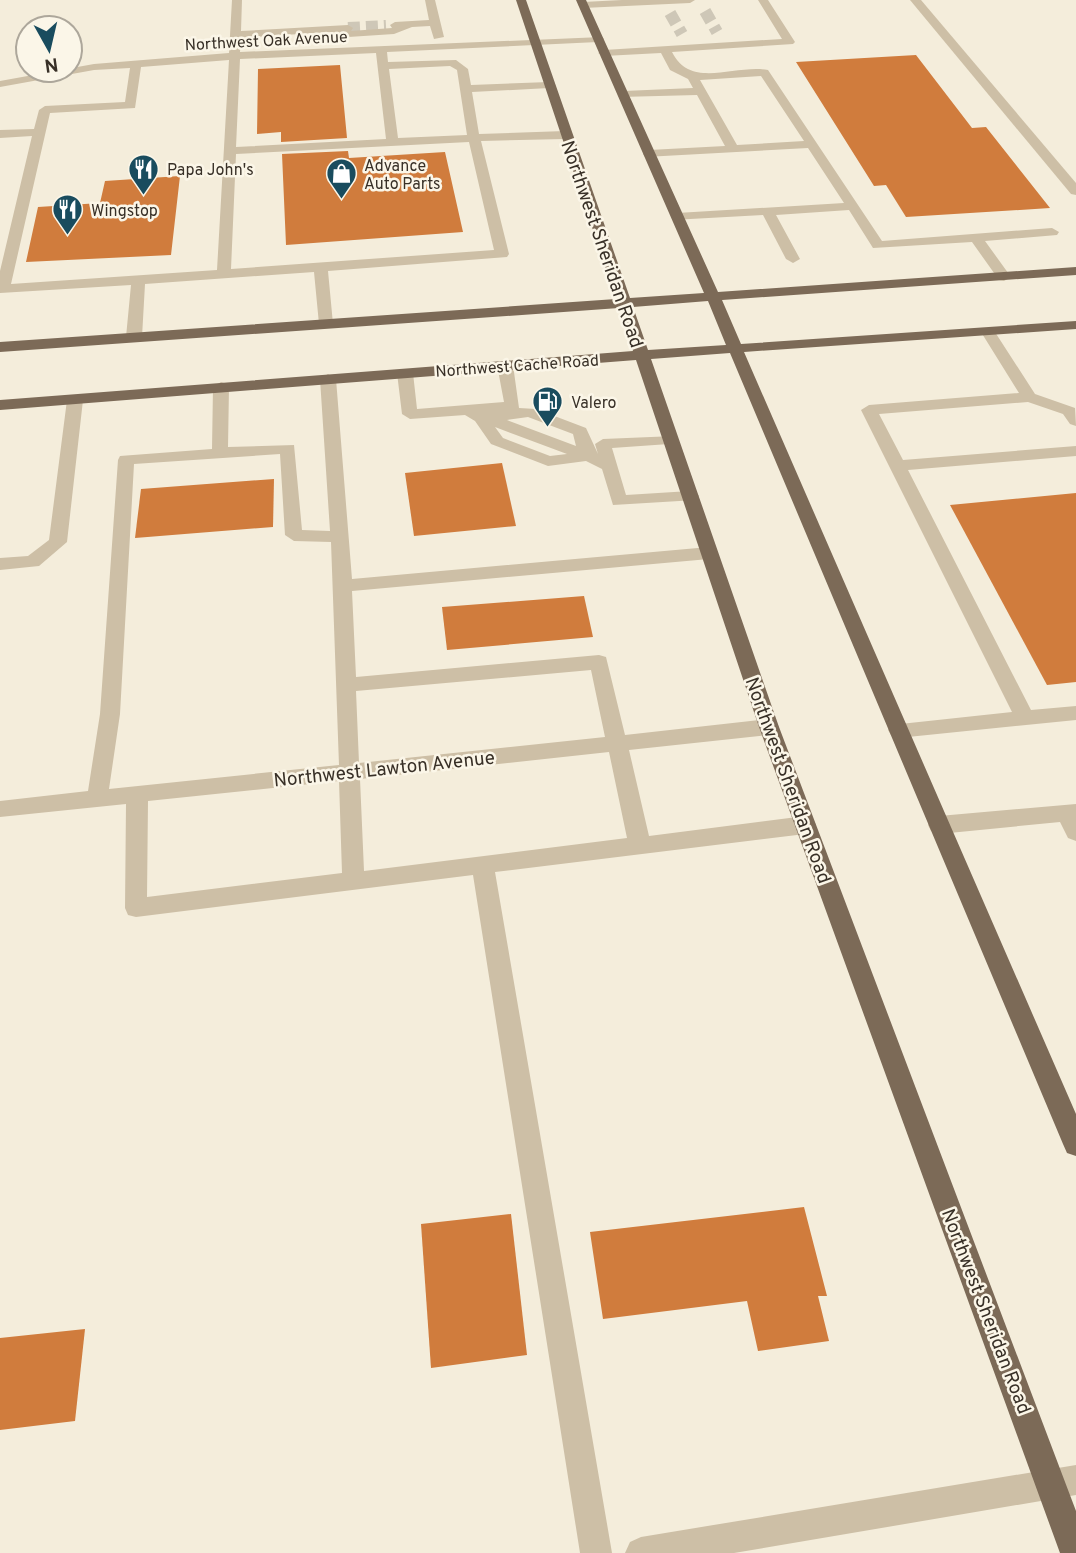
<svg xmlns="http://www.w3.org/2000/svg" width="1076" height="1553" font-family="Overpass,sans-serif">
<rect width="100%" height="100%" fill="#f4eddb"/>
<g fill="#d07c3d">
<path d="M916 55 972 128 986 127 1050 208 906 217 886 185 874 186 796 62Z"/>
<path d="M340 65 347 138 281 142V132L257 134 258 69Z"/>
<path d="M348 151 349 158 445 152 463 232 286 245 282 154Z"/>
<path d="M180 176 171 255 26 262 38 207 100 203 105 181Z"/>
<path d="M502 463 516 526 414 536 405 473Z"/>
<path d="M274 479 273 527 135 538 141 489Z"/>
<path d="M1076 493V682L1047 685 950 505Z"/>
<path d="M584 596 593 637 447 650 442 607Z"/>
<path d="M804 1207 827 1296H818L829 1341 758 1351 747 1301 603 1319 590 1232Z"/>
<path d="M511 1214 527 1355 431 1368 421 1224Z"/>
<path d="M85 1329 75 1421 0 1430V1338Z"/>
</g>
<g fill="none" stroke-linecap="round" stroke-linejoin="round">
<g stroke="#cec7b7" stroke-width="12" stroke-dasharray="12 6" stroke-linecap="butt">
<path d="M705 11 717 32"/>
<path d="M670 13 682 34"/>
<path d="M348 28 386 26"/>
</g>
<g fill="#cdbfa6" fill-rule="evenodd">
<path d="M232 0H242L241 31 348 25 353 28 351 31 392 28 390 25 395 22 429 20 425 0H435L444 37 434 39 430 26 412 27 394 34 333 38 328 35 330 32 241 38 240 52 602 37 604 39 598 42 387 52 388 62 456 60 468 69 471 85 549 82 555 85 549 88 472 92 479 134 565 131 571 135 565 139 481 141 509 254 507 257 328 271 333 324 326 328 319 324 314 272 145 284 142 337 134 342 126 337 131 285 0 293V271L32 136 0 138V130L34 129 39 110 45 106 125 102 130 68 94 70 0 87V81L94 64 229 53ZM376 53 386 139 236 147 240 59ZM229 60 217 270 11 284 50 113 135 108 141 67ZM450 66 457 70 467 135 398 138 389 69ZM469 142 494 250 231 269 236 154Z"/>
<path d="M622 0H695L690 3 583 8 578 5 583 2Z"/>
<path d="M758 0H768L795 42 793 44 672 52C691 90 734 64 768 70L882 241 1052 228 1059 232 1057 235 985 241 1011 277 1004 281 999 280 972 242 873 248 849 210 776 215 800 259 793 263 786 259 763 215 672 220V214L677 213 844 203 808 148 645 157 643 154 649 150 725 146 697 95 620 97 618 95 624 91 693 88 688 79 670 70 661 53 604 56 598 53 604 50 782 39ZM761 76 804 141 737 145 700 80Z"/>
<path d="M910 0H921L1076 183V195L1071 194Z"/>
<path d="M988 328 993 329 1035 394 1075 408 1076 426 1070 424 1063 414 1028 402 879 414 903 460 1076 446V456L908 470 1031 710 1076 706V720L898 738 891 735 888 730 891 725 1012 712 861 410 869 405 1019 393 981 332Z"/>
<path d="M505 360 513 365 519 408 536 409 586 428 598 454 595 444 603 439 675 436 677 439 675 442 669 444 612 448 626 495 690 491 696 492 699 496 696 500 613 505 602 469 586 461 548 466 491 444 475 421 465 415 410 419 402 414 397 373 400 370H410L413 373 417 409 504 402 497 365ZM528 417 573 434 576 446 507 420ZM495 427 567 454 550 456 503 438Z"/>
<path d="M328 374 336 379 352 579 709 547 718 553 709 559 352 591 356 677 599 655 606 657 625 735 769 719 776 722 779 727 776 732 769 735 629 750 649 836 805 816 813 819 816 825 813 831 805 834 495 872 612 1553H580L473 875 136 917 128 915 125 908 126 804 0 817V801L88 791 100 714 118 460 120 456 212 449 213 387 221 382 227 384 229 387 228 447 294 445 302 530 330 531 320 379ZM280 454 285 535 294 541 331 542 339 765 109 789 120 714 134 464ZM591 670 605 737 359 763 356 691ZM609 752 627 838 364 871 360 779ZM339 781 342 873 147 897 148 801Z"/>
<path d="M75 395 83 400 67 542 39 566 0 570V558L28 556 49 540 67 400Z"/>
<path d="M1076 804V841L1068 838 1060 822 939 834 931 831 928 825 931 819 939 816Z"/>
<path d="M1076 1465V1495L734 1553H625L630 1542 641 1537Z"/>
</g>
<path fill="#7c6a57" fill-rule="evenodd" d="M516 0H526L630 298 704 293 576 0H586L718 292 1076 267V275L722 300 741 344 1076 321V329L744 352 1076 1114V1156L1067 1153 1063 1144 730 353 651 359 779 727 1076 1511V1553H1060L759 727 636 360 0 410V400L633 351 619 308 0 352V342L616 299ZM708 301 726 345 648 350 633 307Z"/>
</g>
<defs>
<symbol id="restaurant-pin" viewBox="-11 -11 22 30"><path d="M0 17L-7.5 6A9.5 9.5 0 1 1 7.5 6Z" fill="#194c5e" stroke="#fbf6e8"/><path d="M-5-6h1v4h1v-4h1v4h1v-4h1v5L-1.5 .5V6h-2V.5L-5-1ZM5-6V6H3V1.5H1.5Q1.5-4 5-6Z" fill="#fff"/></symbol>
<symbol id="shop-pin" viewBox="-11 -11 22 30"><path d="M0 17L-7.5 6A9.5 9.5 0 1 1 7.5 6Z" fill="#194c5e" stroke="#fbf6e8"/><path d="M-5-2.5h2.3a2.7 3.5 0 0 1 5.4 0H5L5.5 6h-11ZM-1.5-2.5h3a1.5 2.3 0 0 0-3 0Z" fill="#fff"/></symbol>
<symbol id="fuel-pin" viewBox="-11 -11 22 30"><path d="M0 17L-7.5 6A9.5 9.5 0 1 1 7.5 6Z" fill="#194c5e" stroke="#fbf6e8"/><path d="M-5.5-6h7V0h2V4h1.3V-2.5L3-4.5l.8-.8L6-3V5H2.5V1h-1V6h-7ZM-4.2-4.7v3.2H.2V-4.7Z" fill="#fff"/></symbol>
</defs>
<g fill-rule="evenodd">
<use href="#restaurant-pin" x="126" y="152" width="35" height="47"/>
<use href="#shop-pin" x="324" y="156" width="35" height="47"/>
<use href="#restaurant-pin" x="50" y="192" width="35" height="47"/>
<use href="#fuel-pin" x="530" y="384" width="35" height="47"/>
</g>
<g text-anchor="middle" stroke-width="5" stroke-linejoin="round" paint-order="stroke">
<g font-size="16" fill="#383027" stroke="#fbf6e8">
<text transform="translate(266 40) rotate(-3)" y="6">Northwest Oak Avenue</text>
<text transform="translate(517 365) rotate(-4)" y="6">Northwest Cache Road</text>
</g>
<g font-size="16" fill="#383027" stroke="#fbf6e8" text-anchor="start">
<text x="364" y="171">Advance<tspan x="364" dy="18">Auto Parts</tspan></text>
<text x="167" y="175">Papa John's</text>
<text x="91" y="216">Wingstop</text>
<text x="571" y="408">Valero</text>
</g>
<g font-size="19" fill="#383027" stroke="#fbf6e8">
<text transform="translate(603 244) rotate(71)" y="7">Northwest Sheridan Road</text>
<text transform="translate(384 768) rotate(-6)" y="7">Northwest Lawton Avenue</text>
<text transform="translate(789 780) rotate(70)" y="7">Northwest Sheridan Road</text>
<text transform="translate(987 1311) rotate(69)" y="7">Northwest Sheridan Road</text>
</g>
</g>
<g transform="translate(49 49) rotate(172)"><circle r="33" fill="#fbf6e8" stroke="#ada79b" stroke-width="2"/>
<path d="M0-5L12 26L0 18L-12 26Z" fill="#194c5e"/>
<text y="-10" font-size="19" font-weight="bold" text-anchor="middle" fill="#383027">N</text>
</g>
</svg>
